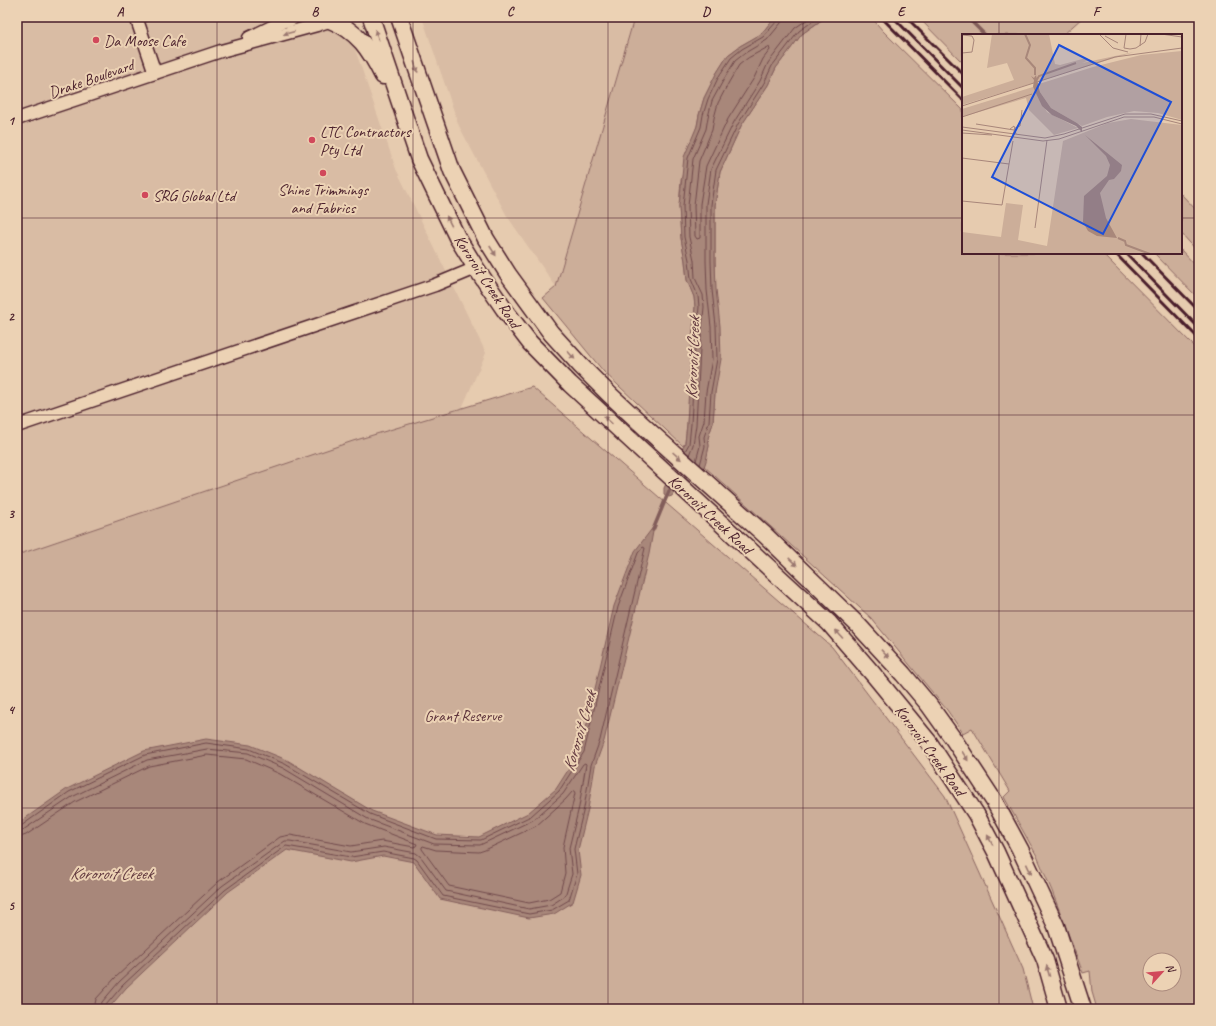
<svg xmlns="http://www.w3.org/2000/svg" width="1216" height="1026" font-family="Caveat,sans-serif">
<rect width="100%" height="100%" fill="#e6cbaf"/>
<filter id="ink" filterUnits="userSpaceOnUse"><feTurbulence type="fractalNoise" baseFrequency=".025" numOctaves="2"/><feDisplacementMap in="SourceGraphic" scale="8" xChannelSelector="R" yChannelSelector="G"/><feConvolveMatrix kernelMatrix="1 2 1 2 8 2 1 2 1" color-interpolation-filters="sRGB"/></filter>
<g filter="url(#ink)">
<g fill="#d9bca4">
<path d="M17 17H344L396 169 486 353 462 408 17 555Z"/>
<path d="M422 17H638L633 22 556 287 507 216 459 126Z"/>
</g>
<g fill="#ccae99" stroke="#8b6662" fill-rule="evenodd">
<path d="M638 17H775L761 34 740 46 728 55 716 74 704 98 699 115 697 126 681 180 679 206 681 238 685 261 687 280 694 297 695 307 687 424 685 443 683 446 604 372 543 298 556 287 633 22Z"/>
<path d="M829 17H871L883 31 963 110V253H1102L1199 351V1009H1097L1092 992 1090 971 1083 973 1052 891 1037 856 1004 797 1010 791 972 728 963 733 947 710 871 618 704 466 709 446 708 438 713 423 715 393V205L720 172 741 126 768 85 776 68 802 34 823 19ZM1150 960H1174V984H1150Z"/>
<path d="M918 17H1083L1063 35H963V63Z"/>
<path d="M1181 194 1199 213V253L1181 233Z"/>
<path d="M1181 250 1199 269V299L1154 253H1181Z"/>
<path d="M532 387 832 647 945 796 1023 969 1033 1009H17V555L353 441Z"/>
</g>
<g fill="#a8877a" stroke="#825d5a">
<path d="M775 17H829L823 19 802 34 776 68 768 85 741 126 720 172 715 205V261L716 289 720 326 721 359 715 393 713 423 708 438 709 446 706 461 703 470 691 481 676 489 672 496 669 497 664 494V488L685 443 687 424 691 349 695 307 694 297 687 280 685 261 681 238 679 206 684 157 697 126 699 115 704 98 716 74 728 55 740 46 761 34Z"/>
<path d="M654 526 649 554 604 741 595 766 588 809 578 850 581 875 573 902 554 914 529 918 440 899 414 862 383 856 351 862 287 850 228 892 126 988 108 1009H17V824L67 789 144 751 206 739 250 745 287 760 372 811 437 835 479 837 528 813 556 789 581 750 614 606 635 551Z"/>
</g>
<g fill="none" stroke-linecap="round" stroke-linejoin="round">
<g stroke="#70494b" stroke-width="1">
<path d="M769 47 770 50 763 59 754 78 728 119 706 166 700 204V238L697 239 695 236 694 206 699 161 712 130 714 118 718 103 729 82 739 65 748 58Z"/>
<path d="M685 451 689 444 691 424 695 349 699 307 698 296 691 279 689 260 684 237 683 206 688 158 701 127 703 115 708 99 719 76 731 58 742 49 763 37 777 21 778 17"/>
<path d="M689 455 693 445 696 425 700 349 704 307 703 295 695 278 694 260 689 237 688 206 693 159 706 129 708 117 712 101 724 79 735 61 745 53 767 40 781 23 783 17"/>
<path d="M696 461 700 446 699 436 704 421 706 392 712 359 711 327 707 290 706 261V204L711 169 734 122 760 81 768 63 795 28 811 17"/>
<path d="M700 465 705 446 704 437 709 422 711 392 717 359 716 326 712 290 711 261V205L716 170 738 124 764 83 772 66 799 31 819 17"/>
<path d="M574 791 575 793 563 847 565 873 560 892 549 899 529 903 449 886 422 849V847L423 846 436 850 479 852 485 850 536 826 566 799 572 792Z"/>
<path d="M17 827 21 826 69 792 145 755 206 743 249 749 285 764 370 814 436 839 481 840 531 816 559 791 584 752 618 607 638 553 643 547 645 548 600 740 591 765 584 808 574 849 577 874 569 900 552 910 529 914 443 896 417 860 414 858 383 852 351 857 286 846 225 890 123 985 106 1005 105 1009"/>
<path d="M17 832 23 830 72 797 147 760 207 749 248 753 283 768 368 819 434 844 480 845 533 820 563 794 583 764 585 763 586 764 579 807 569 848 572 874 565 896 551 905 529 909 446 891 421 857 416 853 384 847 351 852 290 841H285L222 886 119 982 102 1002 100 1009"/>
<path d="M17 838 26 835 75 802 149 766 207 755 246 759 280 774 365 824 417 844 416 846 414 847 382 841 351 846 290 835 280 837 218 882 115 978 96 999 94 1009"/>
</g>
<g stroke="#825d5a" stroke-width="3.5">
<path d="M967 17 985 35"/>
<path d="M653 530 669 491"/>
</g>
<defs>
<g id="minor">
<path d="M136 17 155 73"/>
<path d="M249 38 292 17"/>
<path d="M17 119 221 51 317 25 338 18"/>
<path d="M17 426 435 285 476 268"/>
</g>
<g id="major">
<path d="M371 17 419 159 457 237 476 268 504 309 530 343 570 384 829 623 873 674 928 741 976 814 996 852 1045 960 1059 1009"/>
<path d="M399 17 452 171 486 239 508 274 551 333 581 366 609 394 648 430 765 535 858 625 903 674 929 705 954 740 994 801 1020 849 1056 926 1083 1009"/>
<path d="M288 19 291 17"/>
<path d="M330 20C358 31 370 50 383 76"/>
</g>
</defs>
<use href="#minor" stroke="#4a1f2b" stroke-width="15"/>
<use href="#major" stroke="#4a1f2b" stroke-width="19"/>
<use href="#minor" stroke="#ecd2b4" stroke-width="12"/>
<use href="#major" stroke="#ecd2b4" stroke-width="16"/>
<g stroke="#4a1f2b" stroke-width="3">
<path d="M881 17 963 100"/>
<path d="M893 17 963 88"/>
<path d="M906 17 963 74"/>
<path d="M1115 253 1199 339"/>
<path d="M1126 253 1199 328"/>
<path d="M1142 253 1199 311"/>
</g>
</g>
<defs><path id="oneway-solid" d="M-6-.8H1V-3.2L6.5 0L1 3.2V.8H-6Z"/></defs>
<g fill="#9b7870">
<use href="#oneway-solid" transform="translate(289 33) rotate(165)"/>
<use href="#oneway-solid" transform="translate(377 35) rotate(-108)"/>
<use href="#oneway-solid" transform="translate(416 67) rotate(71)"/>
<use href="#oneway-solid" transform="translate(449 221) rotate(-117)"/>
<use href="#oneway-solid" transform="translate(493 251) rotate(57)"/>
<use href="#oneway-solid" transform="translate(571 355) rotate(48)"/>
<use href="#oneway-solid" transform="translate(608 420) rotate(-137)"/>
<use href="#oneway-solid" transform="translate(677 456) rotate(42)"/>
<use href="#oneway-solid" transform="translate(793 562) rotate(44)"/>
<use href="#oneway-solid" transform="translate(839 634) rotate(-131)"/>
<use href="#oneway-solid" transform="translate(885 654) rotate(47)"/>
<use href="#oneway-solid" transform="translate(965 756) rotate(57)"/>
<use href="#oneway-solid" transform="translate(990 840) rotate(-118)"/>
<use href="#oneway-solid" transform="translate(1029 869) rotate(65)"/>
<use href="#oneway-solid" transform="translate(1048 971) rotate(-106)"/>
</g>
</g>
<path fill="none" stroke="#4a1f2b" stroke-width="1" stroke-opacity="0.55" d="M217 17V1009M413 17V1009M608 17V1009M803 17V1009M999 17V35M17 218H963M1181 218H1199M999 253V1009M17 415H1199M17 611H1199M17 808H1199"/>
<g fill="#d1495b" stroke="#ecd2b4" stroke-width="1.5">
<circle cx="96" cy="40" r="4"/>
<circle cx="312" cy="140" r="4"/>
<circle cx="323" cy="173" r="4"/>
<circle cx="145" cy="195" r="4"/>
</g>
<g text-anchor="middle" stroke-width="4" stroke-linejoin="round" paint-order="stroke">
<g font-size="16" fill="#4a1f2b" stroke="#ecd2b4" text-anchor="start">
<text x="104" y="46">Da Moose Cafe</text>
<text x="320" y="137">LTC Contractors<tspan x="320" dy="18">Pty Ltd</tspan></text>
<text x="323" y="195" text-anchor="middle">Shine Trimmings<tspan x="323" dy="18">and Fabrics</tspan></text>
<text x="153" y="201">SRG Global Ltd</text>
</g>
<g font-size="16" fill="#4a1f2b" stroke="#ecd2b4">
<text transform="translate(91 78) rotate(-19)" y="6">Drake Boulevard</text>
<text transform="translate(488 281) rotate(57)" y="6">Kororoit Creek Road</text>
<text transform="translate(711 514) rotate(43)" y="6">Kororoit Creek Road</text>
<text transform="translate(931 750) rotate(54)" y="6">Kororoit Creek Road</text>
</g>
<g font-size="16" fill="#5e343c" stroke="#ecd2b4">
<text x="463" y="721">Grant Reserve</text>
</g>
<g font-size="17" font-style="italic" fill="#62393f" stroke="#ecd2b4">
<text transform="translate(692 358) rotate(-88)" y="6">Kororoit Creek</text>
<text transform="translate(579 731) rotate(-74)" y="6">Kororoit Creek</text>
<text x="111" y="879">Kororoit Creek</text>
</g>
</g>
<g transform="translate(962 34)">
<rect width="220" height="220" fill="#e6cbaf"/>
<path d="M30 0H87L93 30 98 31 124 24 128 26 120 29 172 18 0 71V63L52 46 45 29 25 34ZM220 17V86L196 79 172 77 145 83 120 92 89 74 78 58 77 50 131 33 179 21ZM71 53 85 78 116 94 92 101 67 76 64 64 0 83V75ZM169 85 220 91V220H0V198L39 203 44 169 61 171 56 206 85 212 101 107 146 89Z" fill="#ccae99"/>
<path d="M74 41 78 58 89 74 115 89 120 93V98L114 92 90 81 80 72 71 53 72 46 69 42 72 44ZM123 101 160 131 159 137 152 145 147 146 138 159 144 184 155 204 135 202 126 197 121 188 122 162 145 142 148 131 144 122Z" fill="#a8877a"/>
<path fill="none" stroke="#a8877a" stroke-width="2" d="M63 0 68 11 64 24 73 34V41M74 47 77 42 114 29M156 204 163 207 164 211 188 220"/>
<path fill="none" stroke="#a8867a" stroke-width="1" d="M137 0 151 14 166 18M164 0 162 14 168 15 174 14 183 8 186 0M199 0 220 3M0 1 10 2 12 6 10 18 0 19M143 2 156 9M178 12 179 0M0 72 153 23 220 14M0 83 70 60M14 90 52 96M0 93 83 104 102 100 163 80H189L220 87M48 95 52 92 54 100M0 96 81 107 97 105 162 83H192L220 90M0 99 30 101M51 101 53 94 58 92 60 76M0 124 47 130M0 167 40 171 51 107M73 194 85 106"/>
<path fill="#1d4ed8" fill-opacity="0.15" stroke="#1d4ed8" stroke-width="2" d="M97 11 209 68 141 200 30 143Z"/>
<rect width="220" height="220" fill="none" stroke="#4a1f2b" stroke-width="2"/>
</g>
<rect width="1216" height="1026" fill="none" stroke="#ecd2b4" stroke-width="44"/>
<g transform="translate(1162 972) rotate(63)"><circle r="19" fill="#ecd2b4" stroke="#ab8a7d"/>
<path d="M0-3L7 15L0 10L-7 15Z" fill="#d1495b"/>
<text y="-6" font-size="11" font-weight="bold" text-anchor="middle" fill="#4a1f2b">N</text>
</g>
<rect x="22" y="22" width="1172" height="982" fill="none" stroke="#4a1f2b" stroke-width="1.5"/>
<g font-size="13" text-anchor="middle" font-weight="bold" fill="#4a1f2b">
<text x="120" y="16">A</text>
<text x="315" y="16">B</text>
<text x="510" y="16">C</text>
<text x="706" y="16">D</text>
<text x="901" y="16">E</text>
<text x="1096" y="16">F</text>
<text x="11" y="125">1</text>
<text x="11" y="321">2</text>
<text x="11" y="518">3</text>
<text x="11" y="714">4</text>
<text x="11" y="910">5</text>
</g>
</svg>
